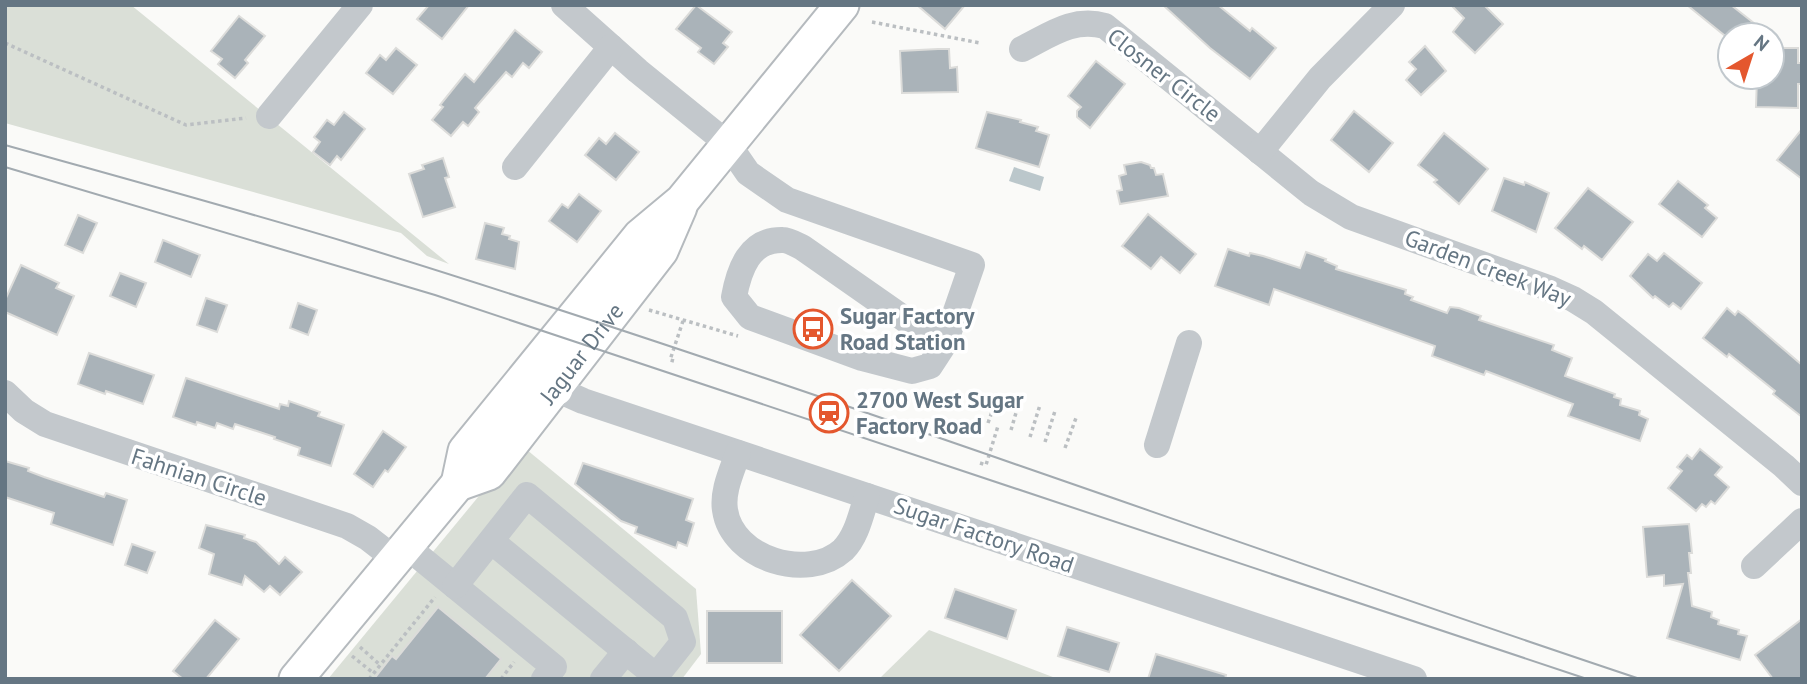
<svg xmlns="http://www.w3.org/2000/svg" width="1807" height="684" font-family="'PT Sans',sans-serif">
<rect width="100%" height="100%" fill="#fafaf8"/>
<g fill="#dadfd7">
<path d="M5 5H131L449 264 427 256 401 233 5 123Z"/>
<path d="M521 445 696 589 701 654 682 679H328Z"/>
<path d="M929 630 1058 679H879Z"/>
</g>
<path fill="#bbc7cb" d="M1014 167 1044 177 1040 191 1009 181Z"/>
<g fill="#aab3b9" stroke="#dcdcda" stroke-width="2">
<path d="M429 5H469L442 39 417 19Z"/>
<path d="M696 5 732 32 723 43 728 47 714 64 698 52 701 48 676 29Z"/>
<path d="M917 5H965L945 29Z"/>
<path d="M1163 5H1218L1250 31 1252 28 1276 48 1250 79 1210 48Z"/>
<path d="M1451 5H1484L1503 24 1475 53 1453 32 1464 18Z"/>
<path d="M1687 5H1731L1769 35H1724Z"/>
<path d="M239 16 265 36 245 60 248 63 235 78 218 64 222 59 211 51Z"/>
<path d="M515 30 542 52 529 68 523 63 512 77 506 72 475 108 479 112 468 126 463 122 451 136 432 120 443 107 440 105 465 74 474 82Z"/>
<path d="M1425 46 1446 71 1421 95 1406 80 1416 69 1409 62Z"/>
<path d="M396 48 417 65 393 94 366 73 380 55 386 60Z"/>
<path d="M1772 48H1798V63H1802V84H1798V108L1756 107 1757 77H1772Z"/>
<path d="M938 49H949L950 68 957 67 958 92 902 93 900 51Z"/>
<path d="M1096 61 1125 84 1090 128 1077 117V111L1081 107 1068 96Z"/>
<path d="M1354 111 1393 143 1369 172 1331 140Z"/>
<path d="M344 112 365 129 341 160 337 156 330 165 313 152 320 142 314 137 327 120 334 125Z"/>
<path d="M987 112 1021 120 1020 122 1038 127 1036 131 1049 135 1039 167 976 148Z"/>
<path d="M1802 129V179L1777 160Z"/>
<path d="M615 133 639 152 616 180 585 155 599 138 606 144Z"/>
<path d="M1444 133 1488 169 1459 204 1434 182 1437 180 1418 165Z"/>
<path d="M443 158 449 177 445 178 455 207 423 217 409 174 424 169 422 165Z"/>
<path d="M1141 162 1150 165 1151 168H1154L1156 175 1163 174 1168 196 1120 204 1117 191 1122 190 1119 176 1126 174 1124 165Z"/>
<path d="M1504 178 1524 185 1525 182 1549 193 1536 232 1492 211Z"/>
<path d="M1678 181 1708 205 1705 208 1717 218 1702 237 1659 204Z"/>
<path d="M1588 188 1633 222 1602 260 1584 246 1582 249 1555 228Z"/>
<path d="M579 194 601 211 577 242 549 221 562 204 568 208Z"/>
<path d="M1148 214 1196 254 1180 273 1161 257 1151 269 1122 246Z"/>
<path d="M78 215 97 223 83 253 65 245Z"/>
<path d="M485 223 504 228 502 234 510 236 509 239 519 242 515 269 476 259Z"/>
<path d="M163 240 200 255 191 277 155 262Z"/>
<path d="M1228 249 1249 256 1250 253 1263 256 1300 268 1306 252 1326 259 1325 261 1337 266 1336 269 1406 290 1405 294 1413 297 1411 300 1447 313 1450 307 1459 308 1481 316 1479 320 1554 345 1552 350 1572 358 1565 376 1615 394 1614 397 1621 399 1620 405 1640 411 1639 415 1648 419 1640 441 1568 416 1573 404 1486 371 1484 375 1432 356 1435 346 1274 289 1269 305 1215 286Z"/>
<path d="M1664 253 1702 283 1681 309 1673 303 1669 307 1655 296 1653 298 1630 276 1648 254 1657 261Z"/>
<path d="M21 265 59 283 56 288 74 296 57 335 5 312V300Z"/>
<path d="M120 273 146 283 136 307 110 296Z"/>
<path d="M206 298 227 305 217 332 197 325Z"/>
<path d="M298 303 317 310 308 335 290 328Z"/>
<path d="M1727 308 1735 315 1738 311 1745 316 1802 365V417L1773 394 1775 391 1729 354 1727 357 1703 338Z"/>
<path d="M89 353 154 375 143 404 106 391 105 394 78 384Z"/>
<path d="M186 378 279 409 280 404 288 406 289 401 320 412 318 416 344 425 331 466 298 455 300 448 274 439 275 437 235 424 233 429 217 423 215 428 197 422 196 425 173 417Z"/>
<path d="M383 431 406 447 388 472 385 470 373 487 354 474Z"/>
<path d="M1700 449 1722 467 1715 475 1729 487 1715 504 1711 501 1706 507 1702 504 1696 511 1668 488 1682 471 1677 467 1687 455 1692 459Z"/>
<path d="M5 461 29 468 28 471 44 477 104 497 106 493 127 500 113 545 51 524 54 513 5 497Z"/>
<path d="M583 463 693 499 686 520 694 523 687 546 678 542 676 548 635 533 637 527 621 521 575 484Z"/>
<path d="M1689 524 1692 553H1689L1691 573H1688L1692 606 1712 612 1711 617 1719 620 1718 624 1739 630 1738 634 1747 636 1740 660 1667 638 1683 584 1664 586V575L1647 577 1643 527Z"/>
<path d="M206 525 245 535 244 538 256 542 279 564 285 557 302 572 280 595 270 586 264 592 245 576 242 585 209 574 214 554 199 548Z"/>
<path d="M132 544 155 552 147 573 125 565Z"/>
<path d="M852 580 891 616 839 671 800 635Z"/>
<path d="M955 589 1016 610 1007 639 945 618Z"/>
<path d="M438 607 501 659 485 679H374L392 656 396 659Z"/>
<rect x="707" y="611" width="75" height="52"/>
<path d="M1802 619V679H1773L1755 655Z"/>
<path d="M215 620 239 639 206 679H183L173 671Z"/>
<path d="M1067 627 1119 643 1109 672 1058 656Z"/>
<path d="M1156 654 1226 675 1225 679H1148Z"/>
</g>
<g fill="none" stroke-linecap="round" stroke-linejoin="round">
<defs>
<g id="major">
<path d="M508 424 526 403 556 389"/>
<path d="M458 484 465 451 640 236 682 201 842 5"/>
<path id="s1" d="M458 484 489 473 661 251 680 207"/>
<path d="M296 679 471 468"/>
</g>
</defs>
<use href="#major" stroke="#b5babe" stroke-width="37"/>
<g stroke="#bbbfc2" stroke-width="3.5" stroke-dasharray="3.5 3.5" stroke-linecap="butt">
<path d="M872 22 980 43"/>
<path d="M5 43 186 125 246 118"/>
<path d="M649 310 738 336"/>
<path d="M674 361 670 360 683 321"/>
<path d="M988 423 999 392"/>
<path d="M1011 430 1020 399"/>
<path d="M1030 437 1040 405"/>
<path d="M1045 442 1055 411"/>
<path d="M1065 448 1076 418"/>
<path d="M980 463 986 465 998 426"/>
<path d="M360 647 379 664"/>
<path d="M352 656 372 672"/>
<path d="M369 679 435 597"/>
<path d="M501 679 514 662"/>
</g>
<g stroke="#c3c8cc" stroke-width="26">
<path d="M564 5 638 71 728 144 748 173 787 200 972 265 945 343 930 366 912 371 862 358 750 317 734 297C739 270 749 239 783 240 789 240 797 245 803 248L916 327 945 343"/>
<path d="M1022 49C1050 35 1073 17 1105 26L1311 193 1351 217 1551 289 1573 299 1594 312 1784 466 1802 483"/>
<path d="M269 116 360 5"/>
<path d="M1260 152 1320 78 1392 5"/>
<path d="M515 167 611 47"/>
<path d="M556 389 583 401 1414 679"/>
<path d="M5 393 24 411 45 424 347 526 368 538 395 559"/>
<path d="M1157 445 1189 343"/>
<path d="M738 453C732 471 722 491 725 510 732 559 808 582 843 550 857 536 861 514 867 496"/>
<path d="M406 546 554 667 544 679"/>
<path d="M1754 566 1802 521"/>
<path d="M455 586 527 495 675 618 683 642 656 676 491 541"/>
<path d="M603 679 626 651"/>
</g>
<use href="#major" stroke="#fff" stroke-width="33"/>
<g stroke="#a2aab0" stroke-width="2">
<path d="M5 145C119 177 233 208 346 242 781 376 1208 535 1640 679"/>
<path d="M5 167 435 295 1587 679"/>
</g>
</g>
<defs>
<symbol id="bus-ring" viewBox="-11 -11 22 22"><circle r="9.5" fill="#fff" stroke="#e4572e" stroke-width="1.5"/><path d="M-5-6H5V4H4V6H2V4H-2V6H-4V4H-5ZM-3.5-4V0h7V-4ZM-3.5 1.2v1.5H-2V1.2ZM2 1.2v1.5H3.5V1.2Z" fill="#e4572e"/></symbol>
<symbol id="station-ring" viewBox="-11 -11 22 22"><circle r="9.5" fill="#fff" stroke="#e4572e" stroke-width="1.5"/><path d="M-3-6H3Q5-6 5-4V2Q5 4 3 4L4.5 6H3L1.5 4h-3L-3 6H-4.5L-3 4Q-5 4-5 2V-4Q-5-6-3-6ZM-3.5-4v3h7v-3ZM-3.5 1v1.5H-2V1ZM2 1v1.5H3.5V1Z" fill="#e4572e"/></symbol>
</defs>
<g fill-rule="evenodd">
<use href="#bus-ring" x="791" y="307" width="44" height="44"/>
<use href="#station-ring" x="807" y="391" width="44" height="44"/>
</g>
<g text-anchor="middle" stroke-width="7" stroke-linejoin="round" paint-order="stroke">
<g font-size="23" fill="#657683" stroke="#fff">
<text transform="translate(1164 75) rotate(38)" y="8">Closner Circle</text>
<text transform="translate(1488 268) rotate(21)" y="8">Garden Creek Way</text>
<text dy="8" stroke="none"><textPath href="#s1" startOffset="184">Jaguar Drive</textPath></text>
<text transform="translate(199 477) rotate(18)" y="8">Fahnian Circle</text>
<text transform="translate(984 535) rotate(19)" y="8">Sugar Factory Road</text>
</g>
<g font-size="23" font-weight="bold" fill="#657683" stroke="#fff" text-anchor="start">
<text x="840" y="324">Sugar Factory<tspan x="840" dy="26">Road Station</tspan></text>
<text x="856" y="408">2700 West Sugar<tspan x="856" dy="26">Factory Road</tspan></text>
</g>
</g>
<rect width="1807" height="684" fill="none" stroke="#657683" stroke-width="14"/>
<g transform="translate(1751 56) rotate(39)"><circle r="33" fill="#ffffff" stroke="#c1c8cd" stroke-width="2"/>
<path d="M0-5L12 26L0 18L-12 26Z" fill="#e4572e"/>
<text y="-10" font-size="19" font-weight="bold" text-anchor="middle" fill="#657683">N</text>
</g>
</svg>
